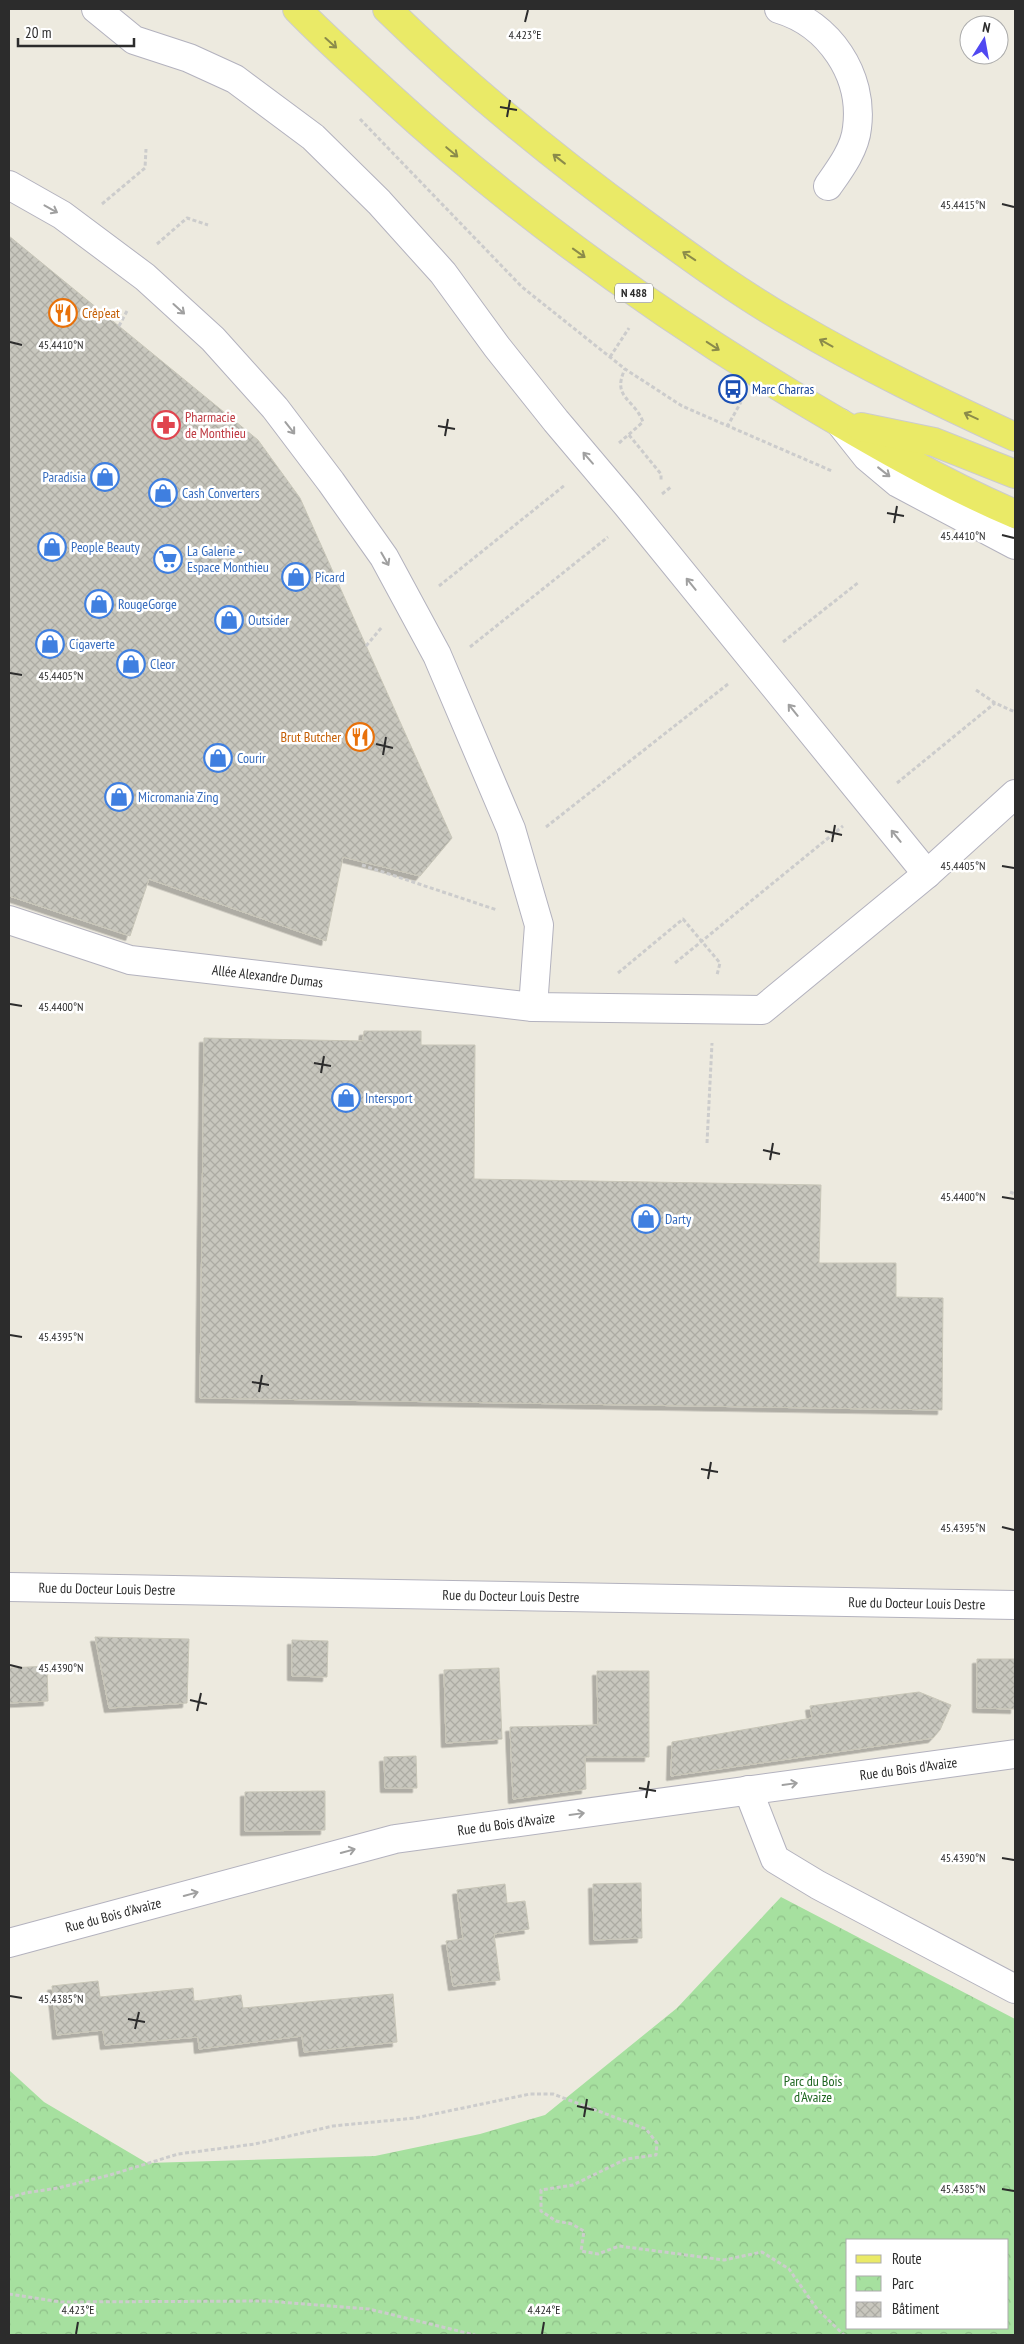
<svg xmlns="http://www.w3.org/2000/svg" width="1024" height="2344" font-family="'PT Sans Narrow',sans-serif">
<defs>
<pattern id="park-crowns" width="20" height="18" patternUnits="userSpaceOnUse" patternTransform="scale(1.25)"><rect width="20" height="18" fill="#a6e09f"/><path d="M2 6a3 3 0 1 1 6 0M12 15a3 3 0 1 1 6 0" fill="none" stroke="#8fc089"/></pattern>
<pattern id="building-cross-hatch" width="8" height="8" patternUnits="userSpaceOnUse" patternTransform="scale(1.25)"><rect width="8" height="8" fill="#c8c7be"/><path d="M0 0l8 8M0 8l8-8" fill="none" stroke="#acaba3"/></pattern>
<filter id="shadow"><feDropShadow dx="-4.5" dy="4.5" stdDeviation="0" flood-color="#0004"/></filter>
</defs>
<rect width="100%" height="100%" fill="#edeadf"/>
<path fill="url(#park-crowns)" fill-rule="evenodd" d="M781 1897 1015 2019V2335H9V2070L44 2102 147 2163 375 2156 480 2134 545 2115 677 2008ZM848 2240H1008V2328H848Z"/>
<g fill="url(#building-cross-hatch)" stroke="#c8c6b8" filter="url(#shadow)">
<path d="M9 236 258 440 300 498 452 838 420 876 343 857 326 941 149 879 130 936 9 896Z"/>
<path d="M364 1031H421V1045H475L474 1179 821 1185 819 1263H896V1297L943 1298 942 1410 200 1398 204 1038 363 1041Z"/>
<path d="M95 1637 189 1639 187 1703 109 1708Z"/>
<path d="M292 1640 328 1641 327 1677 292 1676Z"/>
<path d="M977 1659H1015V1709L977 1708Z"/>
<path d="M47 1666 48 1701 9 1703V1668Z"/>
<path d="M499 1668 502 1739 446 1743 444 1670Z"/>
<path d="M597 1671H649V1757H585L586 1789 513 1799 510 1727 598 1725Z"/>
<path d="M919 1692 951 1705 940 1730 933 1738 671 1776 672 1742 812 1718 810 1706Z"/>
<path d="M416 1756 417 1788H385L384 1757Z"/>
<path d="M325 1791V1830L245 1831V1792Z"/>
<path d="M641 1883 642 1938 594 1940 593 1884Z"/>
<path d="M505 1884 507 1903 525 1901 529 1929 494 1934 500 1980 453 1986 446 1941 463 1939 457 1890Z"/>
<path d="M98 1981 100 1997 193 1988 194 2001 241 1995 243 2008 393 1994 397 2042 304 2052 302 2036 199 2049 198 2037 105 2045 103 2030 57 2035 52 1986Z"/>
</g>
<g fill="none" stroke-linecap="round" stroke-linejoin="round">
<defs>
<g id="minor">
<path d="M96 9 134 40 189 58 235 79 313 137 379 202 443 273 497 347 556 421 627 505 927 874"/>
<path d="M779 9C829 24 864 75 857 128 855 149 840 169 828 186"/>
<path d="M9 185 62 215 145 277 213 339 275 408 331 482 384 557 437 655 511 829 539 925 533 1007"/>
<path d="M840 423 867 457 898 483 1015 545"/>
<path id="s1" d="M9 920 130 960 533 1007 762 1010 927 874 1015 794"/>
<path id="s2" d="M9 1587 1015 1605"/>
<path d="M748 1790 775 1859 818 1885 1015 1989"/>
<path id="s3" d="M9 1943 395 1839 1015 1754"/>
</g>
<g id="major">
<path d="M297 9C326 39 357 66 387 94 512 209 648 307 793 395 865 438 938 481 1015 514"/>
<path d="M387 9C468 88 555 159 646 225 694 260 742 295 793 324 866 367 939 402 1015 437"/>
<path d="M861 427 934 442 1015 474"/>
</g>
</defs>
<use href="#minor" stroke="#b3b2be" stroke-width="30"/>
<use href="#major" stroke="#ccc" stroke-width="30"/>
<g stroke="#ccc" stroke-width="3" stroke-dasharray="4 2.5" stroke-linecap="butt">
<path d="M360 119 522 287 625 369 682 406 832 471"/>
<path d="M102 204 145 168 146 149"/>
<path d="M157 244 187 218 208 225"/>
<path d="M119 326 128 309"/>
<path d="M610 357 629 328"/>
<path d="M727 427 741 402"/>
<path d="M629 435 661 474V481"/>
<path d="M619 443 643 422C635 399 611 398 625 369"/>
<path d="M662 494 671 487"/>
<path d="M439 586 565 485"/>
<path d="M783 642 859 582"/>
<path d="M366 646 382 627"/>
<path d="M470 647 608 537"/>
<path d="M976 690 995 703 1015 712"/>
<path d="M897 783 995 703"/>
<path d="M546 827 728 684"/>
<path d="M362 865 497 910"/>
<path d="M675 963 843 826"/>
<path d="M618 973 683 919 720 963 717 975"/>
<path d="M707 1143 712 1043"/>
<path d="M1010 1192 1015 1194"/>
<path d="M9 2198 25 2193 58 2188 110 2175 178 2154 255 2144 333 2126 415 2118 530 2094H553L646 2129 657 2143 656 2155 626 2159 573 2185 541 2190V2211L556 2221 572 2224 584 2231 581 2251 598 2254 619 2246 724 2260 762 2252 789 2269 817 2309 844 2335"/>
<path d="M9 2294 61 2302 267 2301 369 2309 475 2335"/>
</g>
<use href="#minor" stroke="#fff" stroke-width="28"/>
<use href="#major" stroke="#eaea67" stroke-width="28"/>
</g>
<defs><path id="oneway-shaft" d="M-6 0H5M1.5-3L5.5 0L1.5 3" fill="none" stroke-width="1.6" stroke-linecap="round" stroke-linejoin="round" transform="scale(1.25)"/></defs>
<g stroke="#8b8b4a">
<use href="#oneway-shaft" transform="translate(331 43) rotate(42)"/>
<use href="#oneway-shaft" transform="translate(452 152) rotate(40)"/>
<use href="#oneway-shaft" transform="translate(559 159) rotate(-142)"/>
<use href="#oneway-shaft" transform="translate(579 253) rotate(36)"/>
<use href="#oneway-shaft" transform="translate(689 256) rotate(-146)"/>
<use href="#oneway-shaft" transform="translate(826 343) rotate(-151)"/>
<use href="#oneway-shaft" transform="translate(713 346) rotate(33)"/>
<use href="#oneway-shaft" transform="translate(971 416) rotate(-155)"/>
</g>
<g stroke="#a0a0a0">
<use href="#oneway-shaft" transform="translate(51 209) rotate(29)"/>
<use href="#oneway-shaft" transform="translate(179 309) rotate(42)"/>
<use href="#oneway-shaft" transform="translate(290 428) rotate(52)"/>
<use href="#oneway-shaft" transform="translate(588 458) rotate(-131)"/>
<use href="#oneway-shaft" transform="translate(884 472) rotate(38)"/>
<use href="#oneway-shaft" transform="translate(385 559) rotate(60)"/>
<use href="#oneway-shaft" transform="translate(691 584) rotate(-129)"/>
<use href="#oneway-shaft" transform="translate(793 710) rotate(-129)"/>
<use href="#oneway-shaft" transform="translate(896 836) rotate(-129)"/>
<use href="#oneway-shaft" transform="translate(790 1784) rotate(-8)"/>
<use href="#oneway-shaft" transform="translate(577 1814) rotate(-8)"/>
<use href="#oneway-shaft" transform="translate(348 1851) rotate(-15)"/>
<use href="#oneway-shaft" transform="translate(191 1894) rotate(-15)"/>
</g>
<path fill="none" stroke="#2c2c2c" stroke-width="2" d="M525 22 528 10M500 107 517 110M507 117 510 100M1002 204 1014 207M10 342 22 345M438 426 455 429M445 436 448 419M887 513 904 516M894 523 897 506M1002 535 1014 538M10 673 22 675M376 744 393 748M383 755 386 737M825 831 842 835M832 842 835 825M1002 866 1014 868M10 1004 22 1006M314 1063 331 1066M321 1073 324 1056M763 1150 780 1154M770 1160 773 1143M1002 1197 1014 1199M10 1335 22 1337M252 1382 269 1385M259 1392 262 1375M701 1469 718 1472M708 1479 711 1462M1002 1527 1014 1530M10 1665 22 1668M190 1700 207 1704M197 1711 201 1693M639 1788 656 1791M646 1798 649 1781M1002 1858 1014 1860M10 1996 22 1998M128 2019 145 2022M135 2029 139 2012M577 2106 594 2110M584 2117 587 2099M1002 2189 1014 2191M76 2334 78 2322M542 2334 544 2322"/>
<defs>
<symbol id="restaurant-ring" viewBox="-11 -11 22 22"><circle r="9.5" fill="#fff" stroke="#e8710a" stroke-width="1.5"/><path d="M-5-6h1v4h1v-4h1v4h1v-4h1v5L-1.5 .5V6h-2V.5L-5-1ZM5-6V6H3V1.5H1.5Q1.5-4 5-6Z" fill="#e8710a"/></symbol>
<symbol id="bus-ring" viewBox="-11 -11 22 22"><circle r="9.5" fill="#fff" stroke="#1a4fb4" stroke-width="1.5"/><path d="M-5-6H5V4H4V6H2V4H-2V6H-4V4H-5ZM-3.5-4V0h7V-4ZM-3.5 1.2v1.5H-2V1.2ZM2 1.2v1.5H3.5V1.2Z" fill="#1a4fb4"/></symbol>
<symbol id="pharmacy-ring" viewBox="-11 -11 22 22"><circle r="9.5" fill="#fff" stroke="#e0444e" stroke-width="1.5"/><path d="M-2-6h4v4h4v4h-4v4h-4v-4h-4v-4h4Z" fill="#e0444e"/></symbol>
<symbol id="shop-ring" viewBox="-11 -11 22 22"><circle r="9.5" fill="#fff" stroke="#3f7fe0" stroke-width="1.5"/><path d="M-5-2.5h2.3a2.7 3.5 0 0 1 5.4 0H5L5.5 6h-11ZM-1.5-2.5h3a1.5 2.3 0 0 0-3 0Z" fill="#3f7fe0"/></symbol>
<symbol id="supermarket-ring" viewBox="-11 -11 22 22"><circle r="9.5" fill="#fff" stroke="#3f7fe0" stroke-width="1.5"/><path d="M-6-5.5h2.5l.6 2H6L4.5 2H-2.5L-4.4-4H-6ZM-1.5 3.2a1.3 1.3 0 1 0 .1 0ZM3 3.2a1.3 1.3 0 1 0 .1 0Z" fill="#3f7fe0"/></symbol>
</defs>
<g fill-rule="evenodd">
<use href="#restaurant-ring" x="47" y="297" width="32" height="32"/>
<use href="#bus-ring" x="717" y="373" width="32" height="32"/>
<use href="#pharmacy-ring" x="150" y="409" width="32" height="32"/>
<use href="#shop-ring" x="89" y="461" width="32" height="32"/>
<use href="#shop-ring" x="147" y="477" width="32" height="32"/>
<use href="#shop-ring" x="36" y="531" width="32" height="32"/>
<use href="#supermarket-ring" x="152" y="543" width="32" height="32"/>
<use href="#shop-ring" x="280" y="561" width="32" height="32"/>
<use href="#shop-ring" x="83" y="588" width="32" height="32"/>
<use href="#shop-ring" x="213" y="604" width="32" height="32"/>
<use href="#shop-ring" x="34" y="628" width="32" height="32"/>
<use href="#shop-ring" x="115" y="648" width="32" height="32"/>
<use href="#restaurant-ring" x="344" y="721" width="32" height="32"/>
<use href="#shop-ring" x="202" y="742" width="32" height="32"/>
<use href="#shop-ring" x="103" y="781" width="32" height="32"/>
<use href="#shop-ring" x="330" y="1082" width="32" height="32"/>
<use href="#shop-ring" x="630" y="1203" width="32" height="32"/>
</g>
<g text-anchor="middle" stroke-width="5" stroke-linejoin="round" paint-order="stroke">
<rect fill="#fff" stroke="#6b6b6b" stroke-width="1" x="615" y="283.5" width="38" height="19" rx="4"/>
<g font-size="12" font-weight="bold" fill="#2c2c2c">
<text x="634" y="297">N 488</text>
</g>
<g font-size="14" fill="#c56008" stroke="#fff" text-anchor="start">
<text x="82" y="318">Crêp'eat</text>
<text x="341" y="742" text-anchor="end">Brut Butcher</text>
</g>
<g font-size="14" fill="#164399" stroke="#fff" text-anchor="start">
<text x="752" y="394">Marc Charras</text>
</g>
<g font-size="14" fill="#be3a42" stroke="#fff" text-anchor="start">
<text x="185" y="422">Pharmacie<tspan x="185" dy="16">de Monthieu</tspan></text>
</g>
<g font-size="14" fill="#366cbe" stroke="#fff" text-anchor="start">
<text x="86" y="482" text-anchor="end">Paradisia</text>
<text x="182" y="498">Cash Converters</text>
<text x="71" y="552">People Beauty</text>
<text x="187" y="556">La Galerie -<tspan x="187" dy="16">Espace Monthieu</tspan></text>
<text x="315" y="582">Picard</text>
<text x="118" y="609">RougeGorge</text>
<text x="248" y="625">Outsider</text>
<text x="69" y="649">Cigaverte</text>
<text x="150" y="669">Cleor</text>
<text x="237" y="763">Courir</text>
<text x="138" y="802">Micromania Zing</text>
<text x="365" y="1103">Intersport</text>
<text x="665" y="1224">Darty</text>
</g>
<g font-size="14" fill="#2c2c2c" stroke="#fff">
<text dy="5" stroke="none"><textPath href="#s1" startOffset="266">Allée Alexandre Dumas</textPath></text>
<text dy="5" stroke="none"><textPath href="#s2" startOffset="98">Rue du Docteur Louis Destre</textPath></text>
<text dy="5" stroke="none"><textPath href="#s2" startOffset="502">Rue du Docteur Louis Destre</textPath></text>
<text dy="5" stroke="none"><textPath href="#s2" startOffset="908">Rue du Docteur Louis Destre</textPath></text>
<text dy="5" stroke="none"><textPath href="#s3" startOffset="918">Rue du Bois d'Avaize</textPath></text>
<text dy="5" stroke="none"><textPath href="#s3" startOffset="512">Rue du Bois d'Avaize</textPath></text>
<text dy="5" stroke="none"><textPath href="#s3" startOffset="108">Rue du Bois d'Avaize</textPath></text>
</g>
<g font-size="14" fill="#1e6620" stroke="#fff">
<text x="813" y="2086">Parc du Bois<tspan x="813" dy="16">d'Avaize</tspan></text>
</g>
</g>
<g font-size="12" text-anchor="middle" fill="#2c2c2c" stroke="#fff" stroke-width="5" stroke-linejoin="round" paint-order="stroke">
<text x="525" y="39">4.423°E</text>
<text x="963" y="209">45.4415°N</text>
<text x="61" y="349">45.4410°N</text>
<text x="963" y="540">45.4410°N</text>
<text x="61" y="680">45.4405°N</text>
<text x="963" y="870">45.4405°N</text>
<text x="61" y="1011">45.4400°N</text>
<text x="963" y="1201">45.4400°N</text>
<text x="61" y="1341">45.4395°N</text>
<text x="963" y="1532">45.4395°N</text>
<text x="61" y="1672">45.4390°N</text>
<text x="963" y="1862">45.4390°N</text>
<text x="61" y="2003">45.4385°N</text>
<text x="963" y="2193">45.4385°N</text>
<text x="78" y="2314">4.423°E</text>
<text x="544" y="2314">4.424°E</text>
</g>
<rect width="1024" height="2344" fill="none" stroke="#2c2c2c" stroke-width="20"/>
<rect x="846" y="2239" width="162" height="90" fill="#ffffff" stroke="#ababab"/>
<rect x="856" y="2255" width="25" height="8" fill="#eaea67" stroke="#ababab"/>
<text x="892" y="2264" font-size="15" fill="#2c2c2c">Route</text>
<rect x="856" y="2276" width="25" height="15" fill="url(#park-crowns)" stroke="#ababab"/>
<text x="892" y="2289" font-size="15" fill="#2c2c2c">Parc</text>
<rect x="856" y="2302" width="25" height="15" fill="url(#building-cross-hatch)" stroke="#ababab"/>
<text x="892" y="2314" font-size="15" fill="#2c2c2c">Bâtiment</text>
<g transform="translate(984 40) rotate(11)"><circle r="24" fill="#ffffff" stroke="#ababab"/>
<path d="M0-4L9 19L0 12L-9 19Z" fill="#5048f1"/>
<text y="-8" font-size="14" font-weight="bold" text-anchor="middle" fill="#2c2c2c">N</text>
</g>
<path d="M18 38v8h116v-8" fill="none" stroke="#2c2c2c" stroke-width="2.5"/>
<text x="25" y="38" font-size="15" fill="#2c2c2c" stroke="#ffffff" stroke-width="4" paint-order="stroke">20 m</text>
</svg>
